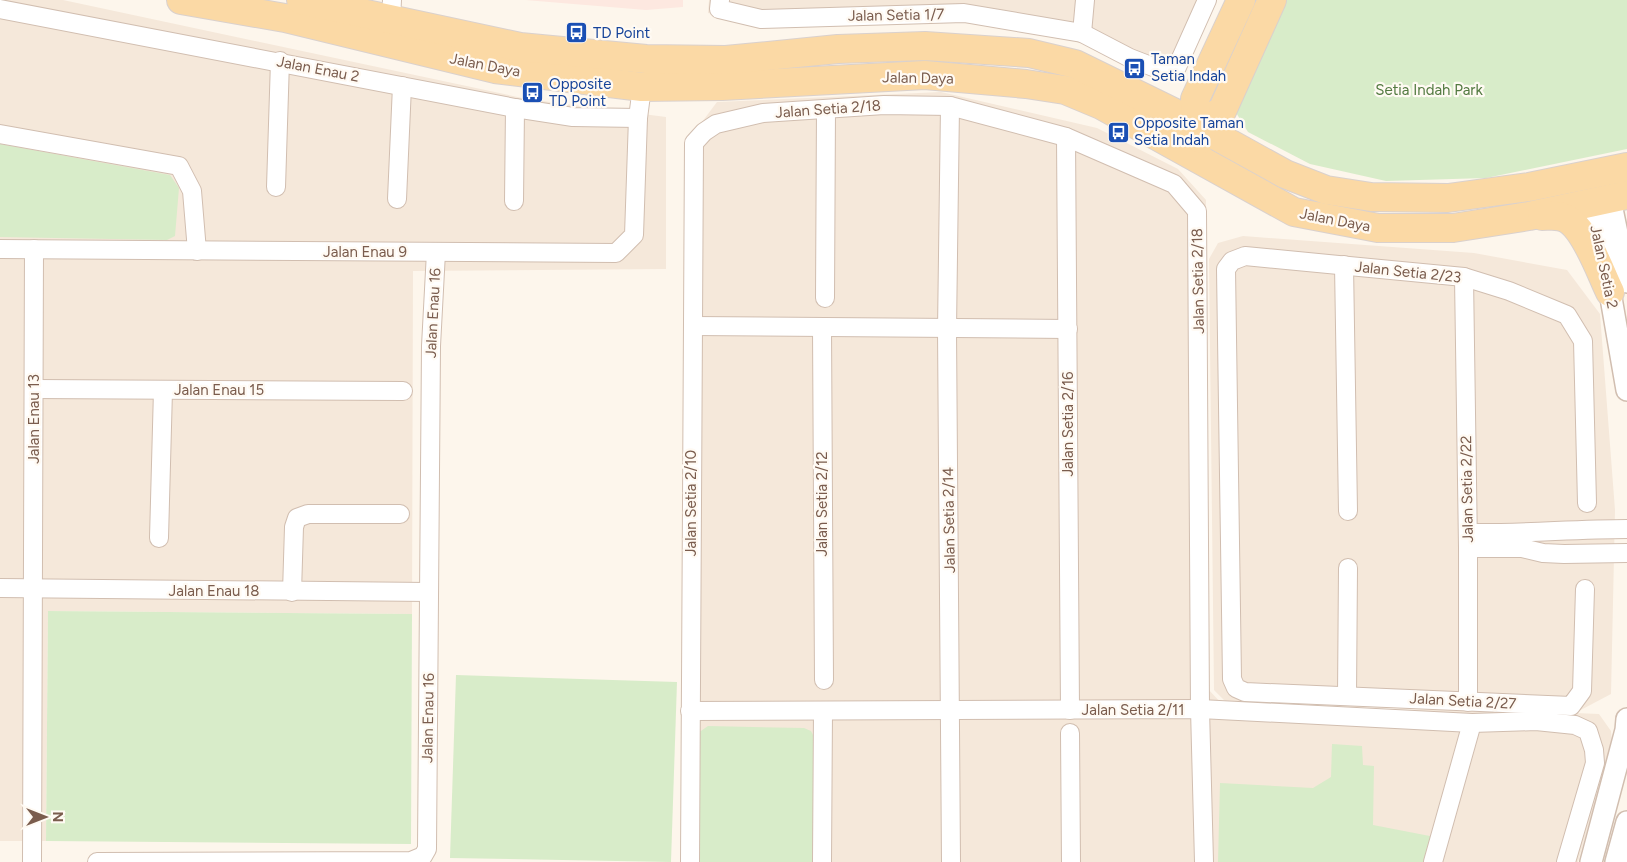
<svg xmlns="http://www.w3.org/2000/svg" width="1627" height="862" font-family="Figtree,sans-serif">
<rect width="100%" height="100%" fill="#fdf6ec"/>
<g fill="#f5e8da">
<path d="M0 0H63L527 99 666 117V269L413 271 412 614 48 611 46 841H0Z"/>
<path d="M709 0H1216L1183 75 1161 81 1080 41 961 22 760 27 708 13Z"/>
<path d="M941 92 1097 128 1178 169 1206 200 1207 688 1224 706 1534 712 1227 703 1214 690 1209 259 1218 243 1243 236 1474 253 1567 270 1600 314 1615 510 1611 694 1575 713 1599 714 1611 731 1612 742 1578 862H682L687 142 717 102Z"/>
</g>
<path fill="#fde8e0" d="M525 0H683V7L646 10Z"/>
<g fill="#d8ecc9">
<path d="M1281 0H1627V149L1486 178 1386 181 1310 164 1248 132 1235 111Z"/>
<path d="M0 144 170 175 179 188 175 236 167 240 0 237Z"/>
<path d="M48 611 412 614 411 844 46 841Z"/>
<path d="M456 675 677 682 671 862 450 858Z"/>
<path d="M708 726 804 728 811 731 814 737V862H698V733Z"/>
<path d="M1332 744 1362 746 1363 765 1374 766 1373 825 1435 837 1426 862H1218L1220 783 1313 788 1331 777Z"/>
</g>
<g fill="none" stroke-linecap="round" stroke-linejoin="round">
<defs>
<g id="minor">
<path d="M720 0 719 9 761 19 964 13 1082 33 1130 58 1161 70 1177 67 1207 0"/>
<path d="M0 9 515 108 573 117 638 118"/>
<path d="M391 19 392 0"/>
<path d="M1082 33 1085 0"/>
<path d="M950 106 947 330 951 862"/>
<path d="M0 134 179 166 192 191 197 251"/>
<path d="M1066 137 1070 710"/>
<path d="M276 187 280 61"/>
<path d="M397 199 402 86"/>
<path d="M514 201 515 108"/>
<path d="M0 249 616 253 634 235 638 118 642 87"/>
<path d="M1344 265 1348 511"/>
<path d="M1464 277 1468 548V702"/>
<path d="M825 298 826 109"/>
<path d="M693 326 1068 329"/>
<path d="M822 328 824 680"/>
<path d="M35 389 403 391"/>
<path d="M1468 533C1521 534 1574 529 1627 529"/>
<path d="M159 538 163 390"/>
<path d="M1468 548H1522L1543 553 1564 554 1627 553"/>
<path d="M0 588 429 592"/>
<path d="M1585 589 1582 691 1571 706 1245 692 1236 688 1232 679 1226 269 1232 261 1245 256 1464 277 1509 291 1567 315 1583 341 1587 503"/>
<path d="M292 592 294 527 297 518 308 514H400"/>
<path d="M1347 696 1348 568"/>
<path d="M690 711 1200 709 1472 723 1536 721 1575 725 1588 731 1594 750 1595 763 1566 862"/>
<path d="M1070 733 1071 862"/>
<path d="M32 862 34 249"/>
<path d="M97 862 411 861 423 856 427 849 431 346 436 252"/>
<path d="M690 862 694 143 704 132 716 124 763 113 884 105 950 106 1066 137 1174 184 1197 211 1200 709 1204 862"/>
<path d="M822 862 823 711"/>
<path d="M1433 862 1472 723"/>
</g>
<g id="tertiary">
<path d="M1610 199 1627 282"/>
<path d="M1590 203 1610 292 1627 390"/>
<path d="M1591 862 1626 730 1627 719"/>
<path d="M1616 862 1627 822"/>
</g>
<g id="primary">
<path d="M181 0 285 18 495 69 642 87 722 86 925 75 1026 84 1065 90 1101 105 1294 212 1378 228H1453L1529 216 1627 195"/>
<path d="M301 0 520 47 646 59 726 60 838 49 925 46 1029 53 1075 64 1171 111 1285 174 1326 190 1371 197 1448 198 1529 187 1627 167"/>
<path d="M1184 128 1197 124 1222 111 1272 0"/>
<path d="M1201 139 1197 124 1195 99 1241 0"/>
<path d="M1542 216C1548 216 1556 215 1562 217 1584 223 1600 272 1610 292"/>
</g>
</defs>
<use href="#minor" stroke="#d1beb0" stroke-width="20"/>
<use href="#tertiary" stroke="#d1beb0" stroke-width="24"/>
<use href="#primary" stroke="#dad1cd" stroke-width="30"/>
<use href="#minor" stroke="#fff" stroke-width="18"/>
<use href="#tertiary" stroke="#fff" stroke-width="21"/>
<use href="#primary" stroke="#fbd9a5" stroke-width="28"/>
</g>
<defs>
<symbol id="bus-square" viewBox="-11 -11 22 22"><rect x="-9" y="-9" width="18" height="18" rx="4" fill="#1a4fb4" stroke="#fffaf3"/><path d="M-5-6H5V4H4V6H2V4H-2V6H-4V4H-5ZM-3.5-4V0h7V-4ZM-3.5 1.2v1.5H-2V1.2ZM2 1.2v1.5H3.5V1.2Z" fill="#fff"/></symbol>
</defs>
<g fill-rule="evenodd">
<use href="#bus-square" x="564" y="20" width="25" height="25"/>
<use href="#bus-square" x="1122" y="56" width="25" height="25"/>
<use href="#bus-square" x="520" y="80" width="25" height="25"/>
<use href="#bus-square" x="1106" y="120" width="25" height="25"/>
</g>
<g text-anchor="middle" stroke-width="4.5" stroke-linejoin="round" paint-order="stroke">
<g font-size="15" fill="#7a5c4d" stroke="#fffaf3">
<text transform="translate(896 15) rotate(-1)" y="5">Jalan Setia 1/7</text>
<text transform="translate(485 65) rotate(11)" y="5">Jalan Daya</text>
<text transform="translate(318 69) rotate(11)" y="5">Jalan Enau 2</text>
<text transform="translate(918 78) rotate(1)" y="5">Jalan Daya</text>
<text transform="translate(828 109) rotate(-4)" y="5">Jalan Setia 2/18</text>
<text transform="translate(1335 220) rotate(11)" y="5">Jalan Daya</text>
<text x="365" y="257">Jalan Enau 9</text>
<text transform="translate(1604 267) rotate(78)" y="5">Jalan Setia 2</text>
<text transform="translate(1408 272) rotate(6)" y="5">Jalan Setia 2/23</text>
<text transform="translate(1198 281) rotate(-91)" y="5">Jalan Setia 2/18</text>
<text transform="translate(433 313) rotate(-87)" y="5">Jalan Enau 16</text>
<text x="219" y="395">Jalan Enau 15</text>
<text transform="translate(34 419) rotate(-90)" y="5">Jalan Enau 13</text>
<text transform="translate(1068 424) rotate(-90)" y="5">Jalan Setia 2/16</text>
<text transform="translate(1467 489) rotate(-91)" y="5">Jalan Setia 2/22</text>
<text transform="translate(691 503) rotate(-90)" y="5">Jalan Setia 2/10</text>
<text transform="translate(822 504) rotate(-90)" y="5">Jalan Setia 2/12</text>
<text transform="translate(949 520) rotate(-91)" y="5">Jalan Setia 2/14</text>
<text x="214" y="596">Jalan Enau 18</text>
<text transform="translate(1463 701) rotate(3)" y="5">Jalan Setia 2/27</text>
<text x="1133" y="715">Jalan Setia 2/11</text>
<text transform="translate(428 718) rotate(-89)" y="5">Jalan Enau 16</text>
</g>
<g font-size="15" fill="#164399" stroke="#fffaf3" text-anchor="start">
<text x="593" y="38">TD Point</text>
<text x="1151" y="64">Taman<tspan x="1151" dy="17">Setia Indah</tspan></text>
<text x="549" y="89">Opposite<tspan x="549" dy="17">TD Point</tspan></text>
<text x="1134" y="128">Opposite Taman<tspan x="1134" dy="17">Setia Indah</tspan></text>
</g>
<g font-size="15" fill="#537a41" stroke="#fffaf3">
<text x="1429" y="95">Setia Indah Park</text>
</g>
</g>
<g transform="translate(45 817) rotate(90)" stroke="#fffaf3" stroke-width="4" paint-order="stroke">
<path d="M0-4L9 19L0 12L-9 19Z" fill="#7a5c4d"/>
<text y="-8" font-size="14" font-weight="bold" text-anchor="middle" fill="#7a5c4d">N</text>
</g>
</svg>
